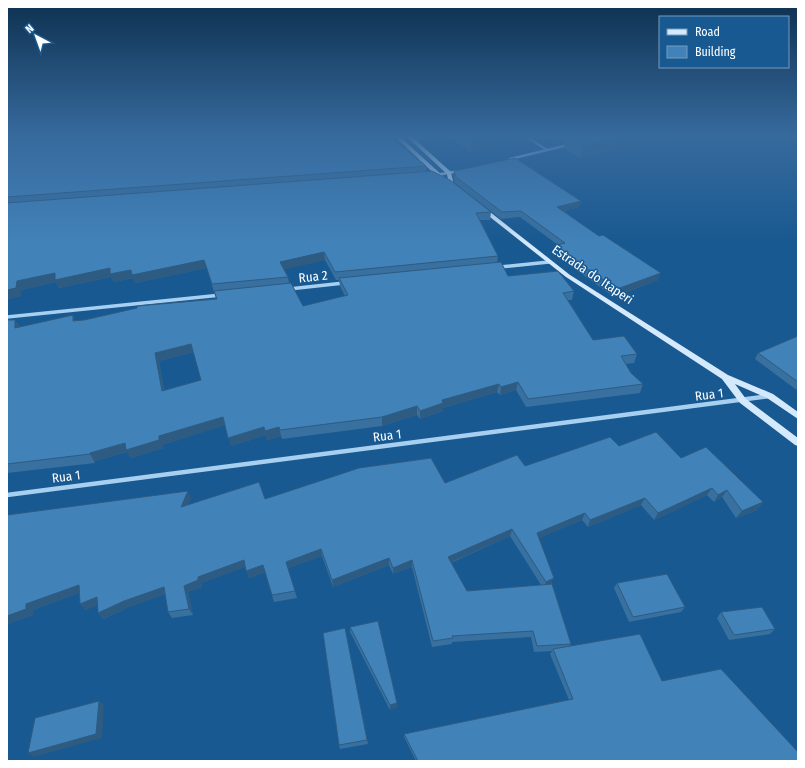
<svg xmlns="http://www.w3.org/2000/svg" width="805" height="768" font-family="'Fira Sans Condensed',sans-serif">
<rect width="100%" height="100%" fill="#185991"/>
<g fill="none" stroke-linecap="round" stroke-linejoin="round">
<g stroke="#a7cff0" stroke-width="2.5">
<path d="M524 135 547 150"/>
<path d="M510 159 568 145"/>
<path d="M436 175 459 171"/>
</g>
<g stroke="#a7cff0" stroke-width="3.5">
<path d="M500 267 549 262"/>
<path d="M289 289 344 283"/>
<path d="M7 317 221 295"/>
</g>
<path stroke="#a7cff0" stroke-width="4.5" d="M7 495 770 396"/>
<g fill="#d4e9fb" fill-rule="evenodd">
<path d="M393 135H398L444 177V179H440Z"/>
<path d="M405 135H410L451 172 454 186 449 185 447 174Z"/>
<path d="M481 208H485L570 275 728 375 773 394 798 412V419L767 398 735 384 746 399 798 438V446L795 445 740 403 722 379 566 277 481 210Z"/>
</g>
</g>
<g fill="#38709f" fill-rule="evenodd">
<path d="M7 135H384L386 138 426 166V171L491 212 490 220H480L498 256 497 263 508 276 574 291 572 300H568L593 340 637 354 634 363 626 364 631 373 643 384 640 393 526 407 516 390 500 395 497 392 443 408V411L420 419 417 415 382 426 282 439 281 436 267 440 266 435 231 446 225 425 162 445 163 448 131 458 127 452 95 461V463L7 473V320H15L20 327 84 320 216 299 207 268 135 283 133 278 114 282 111 277 59 288 56 282 21 290V296L7 299ZM325 260 336 280H339L340 286 345 296 303 306 289 283 288 277 284 269ZM194 352 201 380 164 390 159 361Z"/>
<path d="M446 135H527L526 140 471 152Z"/>
<path d="M529 135H677L580 158 564 148 565 142 557 144 543 136 534 138Z"/>
<path d="M454 171 581 201 579 207 564 211 658 280 614 297 552 253 554 246 558 245 520 217 501 219 455 183 454 177Z"/>
<path d="M798 336V391L755 359 758 353Z"/>
<path d="M619 446 681 458 763 502 757 510 736 518 722 497 714 502 707 495 654 520 641 505 588 527 582 520 539 538 552 584 571 644 570 646 662 681 798 761H416L404 737V734L569 700 550 654 552 651 534 652 531 637 452 642V644L432 647 412 567 393 574 389 565 333 587 322 556 288 568 297 598 274 602 265 572 249 578 245 567 201 583 202 587 188 592 193 615 172 618 168 612 165 594 129 607 104 619 98 613V605L85 610 79 593 33 610V615L7 624 191 498 188 505 445 483ZM510 536 541 585 467 591 451 563Z"/>
<path d="M617 583 685 607 681 612 629 622 614 588Z"/>
<path d="M721 612 775 629 770 634 729 640 717 618Z"/>
<path d="M350 627 397 707 390 710 350 632Z"/>
<path d="M345 628 368 744 340 749 339 745Z"/>
</g>
<g fill="#2e5b82">
<path d="M492 135H527L526 140 471 152 472 139Z"/>
<path d="M535 135H543V136L534 138Z"/>
<path d="M559 135H596L566 136 565 142 557 144Z"/>
<path d="M629 135H677L580 158 583 146Z"/>
<path d="M581 201 579 207 556 213 557 207Z"/>
<path d="M324 252 325 260 282 270 280 262Z"/>
<path d="M204 260 207 268 135 283 133 278 114 282 111 277 59 288 56 282 21 290V296L7 299V290L17 281 55 273 110 268 131 270Z"/>
<path d="M661 273 658 280 614 297 617 289Z"/>
<path d="M73 315 77 324 73 321Z"/>
<path d="M15 320 20 328H15Z"/>
<path d="M191 344 194 352 159 361 165 399 162 391 155 353Z"/>
<path d="M518 382 516 390 500 395 501 387Z"/>
<path d="M499 384 497 392 443 408V411L420 419V411L442 400Z"/>
<path d="M417 406V415L382 426V417Z"/>
<path d="M223 417 226 425 162 445 163 448 131 458 127 452 95 461V463L90 454V453L125 443 159 436Z"/>
<path d="M264 427 266 435 231 446 228 438Z"/>
<path d="M279 427 281 436 267 440 265 431Z"/>
<path d="M712 488 707 495 654 520 658 513Z"/>
<path d="M727 490 722 497 714 502 718 495Z"/>
<path d="M188 491 191 498 185 514 181 507Z"/>
<path d="M645 498 641 505 588 527 590 520Z"/>
<path d="M763 502 757 510 736 518 742 511Z"/>
<path d="M585 513 582 520 535 540 537 533Z"/>
<path d="M512 529 510 536 447 564 448 557Z"/>
<path d="M321 549 322 556 288 568 286 562Z"/>
<path d="M389 558V565L333 587 332 580Z"/>
<path d="M244 560 246 567 201 583 202 587 188 592 193 615 189 609 184 586 198 577Z"/>
<path d="M412 560V567L393 574V568Z"/>
<path d="M263 565 265 572 249 578 246 571Z"/>
<path d="M554 578 551 584 544 588 546 582Z"/>
<path d="M79 585 85 591 33 610V615L7 624V616L26 604Z"/>
<path d="M164 587 168 593 129 607 104 619 98 613 124 601Z"/>
<path d="M97 597 102 604 85 610 80 604Z"/>
<path d="M99 701 104 705 102 738 34 757 28 753Z"/>
<path d="M397 703V707L390 710V705Z"/>
</g>
<g fill="#4182b9" stroke="#2e5b82" fill-rule="evenodd">
<path d="M12 135H384L386 138H392L426 166 7 197V136Z"/>
<path d="M465 135H492L472 139Z"/>
<path d="M570 135H629L583 146 566 136Z"/>
<path d="M515 158 581 201 557 207 599 236 603 235 661 273 617 289 554 246 565 243 521 211 502 212 456 177 454 171Z"/>
<path d="M432 171 450 180 491 212 476 213 498 256 335 272 324 252 280 262 288 277 212 284 204 260 132 275 131 270 110 274V268L55 280V273L17 281 16 288 7 290V203Z"/>
<path d="M501 262 508 276 558 271 574 291 563 293 593 340 624 336 637 354 621 356 631 373 643 384 528 399 518 382 501 387 499 384 442 400 443 403 420 411 417 406 382 417 280 430 279 427 265 431 264 427 228 438 223 417 159 436V440L126 450 125 443 90 453V454L7 464V320H15V328L73 315V321L84 320 137 308V306L217 299 214 291 291 283 303 306 348 295 339 278ZM191 344 201 380 162 391 155 353Z"/>
<path d="M798 336V382L758 353Z"/>
<path d="M656 432 681 458 706 447 763 502 742 511 727 490 718 495 712 488 658 513 645 498 590 520 585 513 537 533 554 578 546 582 512 529 448 557 467 591 552 584 571 644 537 646 533 631 452 636 453 638 433 641 412 560 393 568 389 558 332 580 321 549 286 562 295 591 272 595 263 565 246 571 244 560 198 577V580L184 586 189 609 168 612 164 587 124 601 98 613 97 597 80 604 79 585 26 604V609L7 616V515L188 491 181 507 259 482 265 499 359 468 431 458 445 483 517 455 525 466 610 437 619 446Z"/>
<path d="M667 574 685 607 633 617 617 583Z"/>
<path d="M762 607 775 629 734 635 721 612Z"/>
<path d="M378 621 397 703 390 705 350 627Z"/>
<path d="M345 628 367 740 339 745 323 633Z"/>
<path d="M640 634 662 681 721 669 798 752V761H418L404 734 573 699 553 649Z"/>
<path d="M99 701 96 734 28 753 35 718Z"/>
</g>
<linearGradient id="sky" x2="0" y2="1"><stop stop-color="#0d3150"/><stop offset="0.56" stop-color="#376a9d"/><stop offset="1" stop-color="#376a9d" stop-opacity="0"/></linearGradient>
<rect width="805" height="243" fill="url(#sky)"/>
<g text-anchor="middle" stroke-width="3" stroke-linejoin="round" paint-order="stroke">
<g font-size="13" fill="#fff" stroke="#185991">
<text transform="translate(593 274) rotate(34)" y="5">Estrada do Itaperi</text>
<text transform="translate(313 276) rotate(-6)" y="5">Rua 2</text>
<text transform="translate(709 394) rotate(-7)" y="5">Rua 1</text>
<text transform="translate(387 435) rotate(-7)" y="5">Rua 1</text>
<text transform="translate(66 476) rotate(-7)" y="5">Rua 1</text>
</g>
</g>
<rect width="805" height="768" fill="none" stroke="#ffffff" stroke-width="16"/>
<rect x="659" y="16" width="130" height="52" fill="#185991" stroke="#749bbd"/>
<rect x="667" y="29" width="20" height="6" fill="#d4e9fb" stroke="#749bbd"/>
<text x="695" y="36" font-size="12" fill="#ffffff">Road</text>
<rect x="667" y="46" width="20" height="12" fill="#4182b9" stroke="#749bbd"/>
<text x="695" y="56" font-size="12" fill="#ffffff">Building</text>
<g transform="translate(36 36) rotate(319)" stroke="#185991" stroke-width="3" paint-order="stroke">
<path d="M0-3L7 15L0 10L-7 15Z" fill="#ffffff"/>
<text y="-6" font-size="11" font-weight="bold" text-anchor="middle" fill="#ffffff">N</text>
</g>
</svg>
